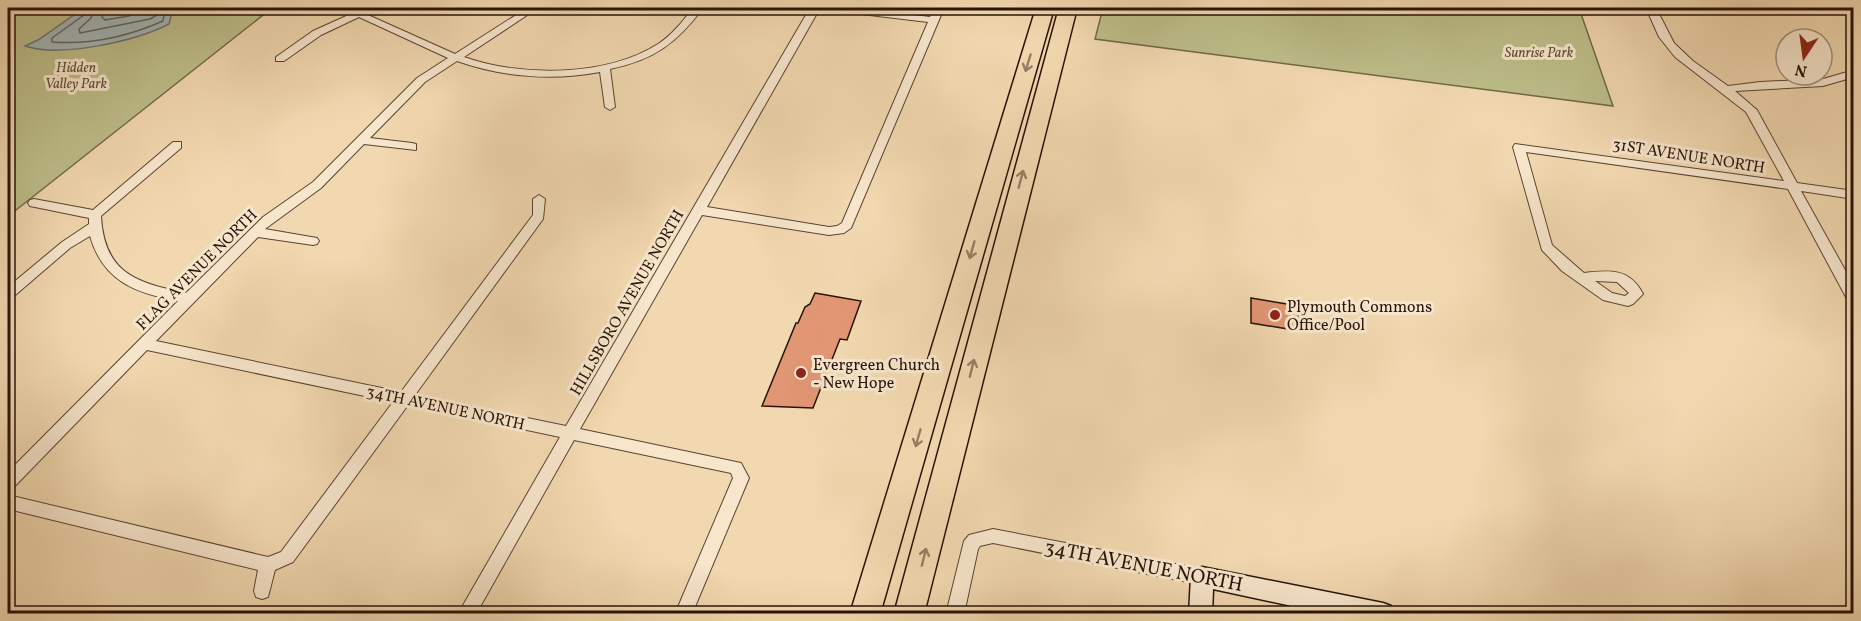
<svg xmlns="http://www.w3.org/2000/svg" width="1861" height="621" font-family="Vollkorn,serif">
<rect width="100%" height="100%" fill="#f2d8b0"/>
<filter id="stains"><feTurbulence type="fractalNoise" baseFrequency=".00333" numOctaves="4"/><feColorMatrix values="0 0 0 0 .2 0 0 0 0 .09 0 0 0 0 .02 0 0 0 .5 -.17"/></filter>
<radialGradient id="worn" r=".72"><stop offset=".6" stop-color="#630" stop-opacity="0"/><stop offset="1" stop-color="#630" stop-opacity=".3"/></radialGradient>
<g fill="#bdbe8a" stroke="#726848" stroke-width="1.5">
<path d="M16 8H272L11 214 8 213V13Z"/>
<path d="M1103 8H1579L1613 106 1095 39Z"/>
</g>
<path fill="#a2b6b8" stroke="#717571" stroke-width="1.5" d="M84 8H173L169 24C136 41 60 58 25 46L38 40Z"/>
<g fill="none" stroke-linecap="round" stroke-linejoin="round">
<g stroke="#656460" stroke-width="1.5">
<path d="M86 8 84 15 52 38V42C90 45 129 36 163 21L165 8"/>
<path d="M94 8 91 18 79 29 80 33 150 19 157 15V8"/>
<path d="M103 8 102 17 105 20 129 16 148 8"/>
</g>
</g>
<g fill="#e19674" stroke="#281307" stroke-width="1.5">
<path d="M815 293 861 301 847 340 840 339 813 408 762 406 796 323H798L805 307 810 304Z"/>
<path d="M1251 298 1299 306 1300 331 1251 323Z"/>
</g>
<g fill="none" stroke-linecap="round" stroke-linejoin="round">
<defs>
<g id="street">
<path d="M348 8H359L368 15 455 54 527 8H538L464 57C521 77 606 77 658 44 672 35 683 21 693 8H703C677 43 654 60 610 69L615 107 610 110 605 107 600 72C553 81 502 77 457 61L425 82 370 138 412 143 416 144V150L364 144 321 188 265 229 317 238 319 241 317 244 313 245 258 237 156 341 401 392 533 215V199L539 195 545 199 543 219 415 395 566 426 810 8H820L707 207 829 227 837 226 842 223 928 22 836 11 831 8H856L930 17 934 8H944L851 228 844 233 829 235 702 215 580 429 741 463 749 478 692 614H675L733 478 731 473 574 440 476 614H458L560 437 408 405 293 562 275 570 268 597 262 599 256 597 254 591 258 570 8 509V495L268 557 281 552 393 402 147 350 14 487 8 488V472L178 301C135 293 103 281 90 236L70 248 13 297 8 299V287L62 242 89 224V218L30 206 28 203 30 200 34 199 93 210 173 142H181V148L101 216C104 273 136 283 186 293L263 217 313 182 417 78 448 58 359 17 321 35 284 61H276V57L313 31 353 13Z"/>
<path d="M1646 8H1656L1674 43 1693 61 1728 86 1760 82 1823 79 1854 70V77L1823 86 1735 91 1757 110 1797 183 1854 191V199L1801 191 1854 286V304L1847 299 1788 189 1526 152 1552 245 1584 273C1609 270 1630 268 1643 294L1633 304 1628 306 1603 300 1562 271 1542 250 1513 147 1515 144 1784 181 1746 112 1675 57 1659 37ZM1595 281 1617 282 1629 293 1625 296 1612 293Z"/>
<path d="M993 529 1202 569 1208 572 1210 577 1208 582 1202 585 993 543 980 546 978 549 964 614H946L964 541 969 535Z"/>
</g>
<path id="secondary" d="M1202 567 1383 603 1391 606 1394 614H1329L1213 589 1212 614H1189L1191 577 1194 570Z"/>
<g id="highway">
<path d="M1036 8H1054L880 614H850Z"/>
<path d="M1059 8H1077L924 614H894Z"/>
</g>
</defs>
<use href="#street" stroke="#5a4431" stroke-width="2"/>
<use href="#secondary" stroke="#281307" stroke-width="3"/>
<use href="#highway" stroke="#281307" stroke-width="3"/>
<use href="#street" fill="#f7e6cc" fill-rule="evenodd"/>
<use href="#secondary" fill="#f7e6cc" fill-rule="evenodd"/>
<use href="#highway" fill="#f2d8b0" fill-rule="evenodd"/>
</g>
<defs><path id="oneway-shaft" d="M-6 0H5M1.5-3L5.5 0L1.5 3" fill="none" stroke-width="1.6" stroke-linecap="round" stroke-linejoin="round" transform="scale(1.5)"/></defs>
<g stroke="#977f64">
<use href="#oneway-shaft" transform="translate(1028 63) rotate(107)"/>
<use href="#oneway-shaft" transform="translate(1021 179) rotate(-75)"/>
<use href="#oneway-shaft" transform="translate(972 250) rotate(106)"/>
<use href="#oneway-shaft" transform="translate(972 368) rotate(-76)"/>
<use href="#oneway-shaft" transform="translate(918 438) rotate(106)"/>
<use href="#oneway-shaft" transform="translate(924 557) rotate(-76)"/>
</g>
<g fill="#8f2418" stroke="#f7e6cc" stroke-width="2">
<circle cx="1275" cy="315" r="6"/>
<circle cx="801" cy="373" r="6"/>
</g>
<g text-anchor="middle" stroke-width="6" stroke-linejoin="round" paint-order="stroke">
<g font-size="14" font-style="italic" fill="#5c4f35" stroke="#f7e6cc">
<text x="1539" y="57">Sunrise Park</text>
<text x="76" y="72">Hidden<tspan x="76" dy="16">Valley Park</tspan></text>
</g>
<g font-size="16" fill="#281307" stroke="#f7e6cc">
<text transform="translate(1689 155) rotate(9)" y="6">31ST AVENUE NORTH</text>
<text transform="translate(196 269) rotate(-45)" y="6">FLAG AVENUE NORTH</text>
<text transform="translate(626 302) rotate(-60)" y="6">HILLSBORO AVENUE NORTH</text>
<text transform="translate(446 407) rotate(12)" y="6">34TH AVENUE NORTH</text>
</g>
<g font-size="16" fill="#281307" stroke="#f7e6cc" text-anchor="start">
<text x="1287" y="312">Plymouth Commons<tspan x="1287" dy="18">Office/Pool</tspan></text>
<text x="813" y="370">Evergreen Church<tspan x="813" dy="18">- New Hope</tspan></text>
</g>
<g font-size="20" fill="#281307" stroke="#f7e6cc">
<text transform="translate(1144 565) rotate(11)" y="7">34TH AVENUE NORTH</text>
</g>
</g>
<rect width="1861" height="621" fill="none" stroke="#f2d8b0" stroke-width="30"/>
<rect x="9" y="9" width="1843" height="603" fill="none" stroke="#281307" stroke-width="3"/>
<rect x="15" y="15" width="1831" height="591" fill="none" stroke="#281307" stroke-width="1.5"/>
<g transform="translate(1804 57) rotate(193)"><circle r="28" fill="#f7e6cc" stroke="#a4927d" stroke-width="1.5"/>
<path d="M0-4.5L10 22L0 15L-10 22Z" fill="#8f2418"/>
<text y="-9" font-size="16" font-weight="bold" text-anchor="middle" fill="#281307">N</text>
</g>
<rect width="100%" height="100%" filter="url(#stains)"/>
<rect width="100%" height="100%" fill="url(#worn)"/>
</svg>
